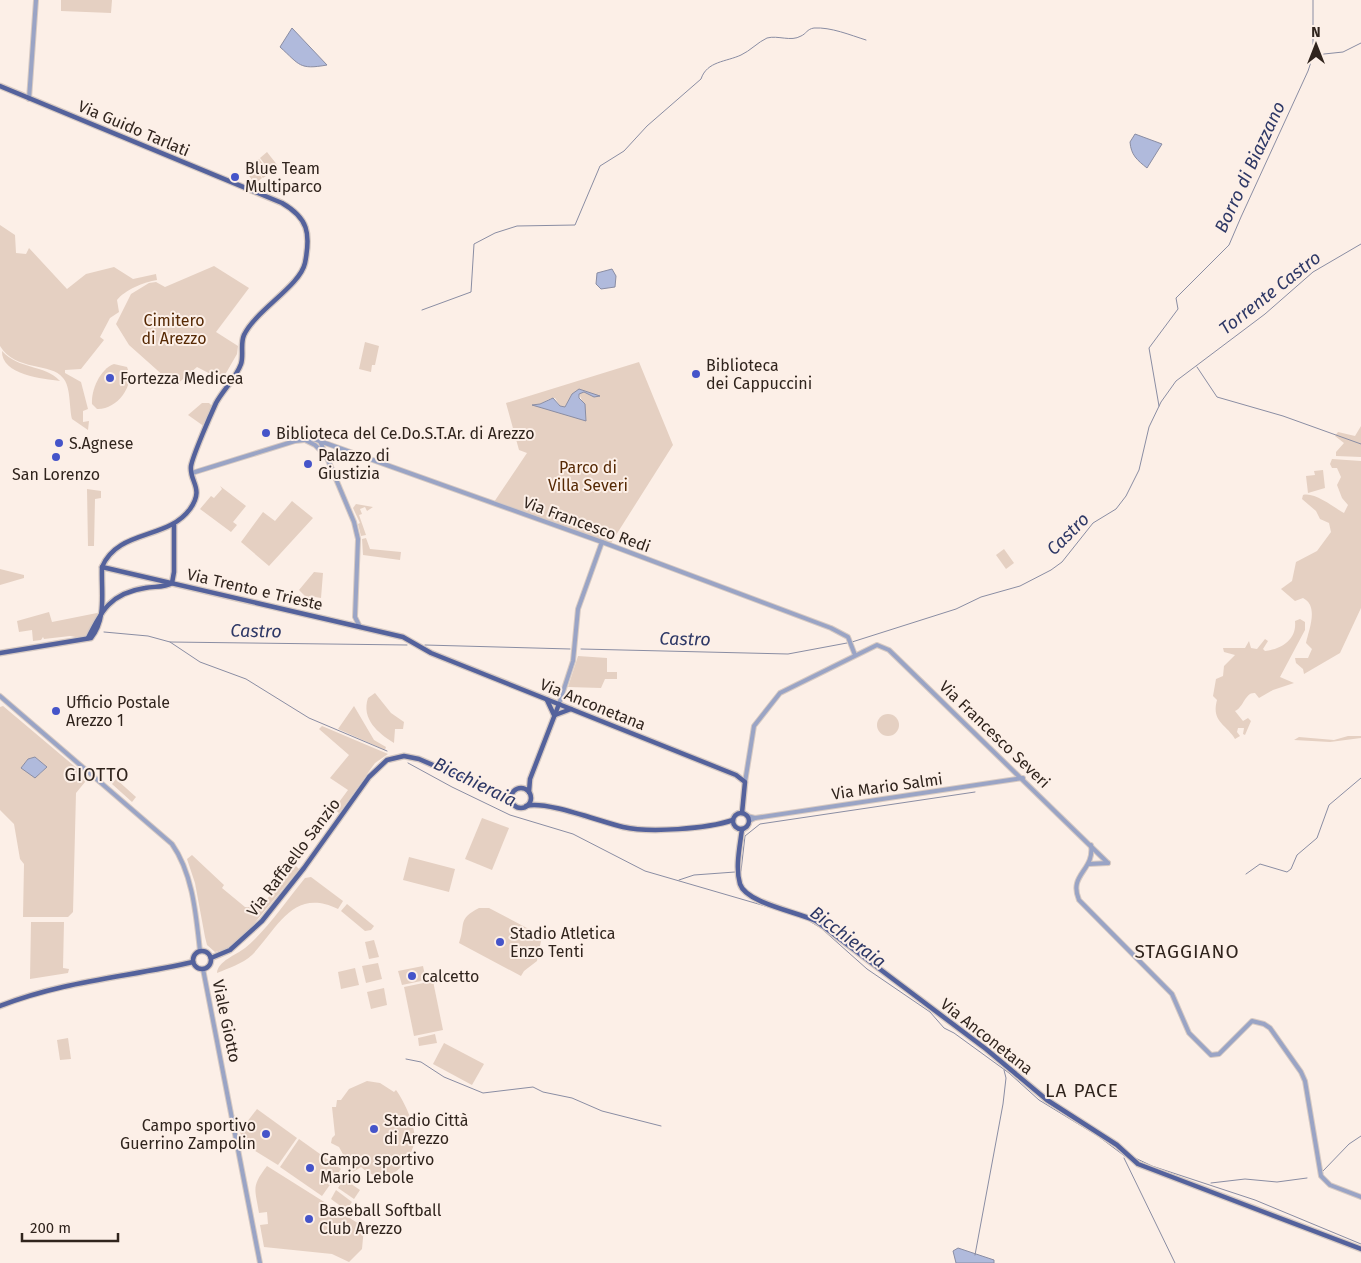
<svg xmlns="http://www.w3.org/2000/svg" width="1361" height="1263" font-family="'Fira Sans',sans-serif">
<rect width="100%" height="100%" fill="#fcefe7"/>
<g fill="#e5d0c2" fill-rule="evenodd">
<path d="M61 0H112L111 13 61 11Z"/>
<path d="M267 152 278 166 271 172 260 158Z"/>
<path d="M259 159 270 173 263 178 252 164Z"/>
<path d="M251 164 262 178 255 184 244 169Z"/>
<path d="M0 225 15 235 16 253 26 254 29 248 67 289 86 274 114 267 133 279 156 274 157 280C144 282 125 290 117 300L119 312 110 318 100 337 104 340 81 369 65 370V373L81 382 88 409 83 411V422L89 421 88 430 72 419C69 407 71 387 63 378 51 362 16 372 0 346Z"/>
<path d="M214 266 249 288 216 332 238 346 237 354 222 380 197 367 175 386 129 345 116 324 131 294 149 283 156 282 165 287Z"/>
<path d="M365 342 379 346 375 365H372L371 372 359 369Z"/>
<path d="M2 351C19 370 44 364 60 381 44 379 1 375 2 351Z"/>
<path d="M639 362 673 445 611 543 494 502 527 453 519 450 506 403ZM586 391 595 396 584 392 579 394 585 407 586 420 534 405C542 405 547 398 555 398L560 406 565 407 572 394Z"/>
<path d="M114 364 127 367C136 386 116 410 97 409L92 404C91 390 100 369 114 364Z"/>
<path d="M202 403H209L212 406 205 427 188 415Z"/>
<path d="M1361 426V457L1336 456V452L1344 443 1335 436 1338 432 1355 436Z"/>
<path d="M1332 459 1361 461V608L1340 653 1304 674 1303 669 1296 663 1295 658H1308L1312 649 1306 643C1309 629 1319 606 1303 598L1295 601 1281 589 1292 581 1296 562 1317 551 1331 532 1329 523 1320 519 1316 511 1302 499 1303 495C1315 492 1333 507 1344 513L1348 505 1342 498 1337 485 1341 477 1337 468H1332L1330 464Z"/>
<path d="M1323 470 1325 488 1308 493 1306 476 1315 475 1314 471Z"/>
<path d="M220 486 246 506 233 522 237 525 231 532 200 509 211 496 214 498 222 489Z"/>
<path d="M87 489 101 491V498L95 499 94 546H88Z"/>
<path d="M292 501 313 518 269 566 241 542 263 512 275 521Z"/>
<path d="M356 504 373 507 367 511 365 507 360 509 362 514 359 515 366 535 361 536 358 524 360 523 353 508Z"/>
<path d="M366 538 370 549 401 552 400 560 363 555 362 539Z"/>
<path d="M1004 549 1014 563 1006 569 996 555Z"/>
<path d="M0 569 24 575V578L0 585Z"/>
<path d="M314 572 323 573 321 598 309 596 308 599 299 590Z"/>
<path d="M49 612 52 622 97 613V615L87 636 81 638 70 636 44 639 43 637 41 640 33 641 32 630 19 632 17 621Z"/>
<path d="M1300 619 1305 622V630L1280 677 1294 683 1273 690 1259 698 1255 693C1245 692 1244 707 1235 711L1243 721 1248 718 1251 721 1245 735 1243 734 1244 728H1238L1237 732 1240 736 1235 739C1226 724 1211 722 1217 700L1213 696 1216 679 1223 676 1224 666 1235 655 1224 652 1223 648H1245L1249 641 1251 648 1257 649 1265 639 1268 641 1263 649 1265 651C1281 649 1297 640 1295 621Z"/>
<path d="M578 656 607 658V672H617V679H605L601 688 568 687Z"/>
<path d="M375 693 391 713 404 722 403 729H395L394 743C378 733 361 719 368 698Z"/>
<path d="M3 706 86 776 85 782 76 793 73 912 68 917H23L24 864 20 859 14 824 0 810V707ZM35 757 47 767 40 774 21 768 28 759Z"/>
<path d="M354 706 374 740 386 747 385 750 338 729Z"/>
<circle cx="888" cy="725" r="11"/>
<path d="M322 726 388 754 375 763 339 813 334 809 348 790 330 778 349 755 319 729Z"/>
<path d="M1348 736H1361V738L1330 742 1294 740 1299 737 1334 740Z"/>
<path d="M116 779 136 797 132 802 112 784Z"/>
<path d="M482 818 509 828 492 870 465 859Z"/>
<path d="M192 855 224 885 222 888 245 907H260L296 866 299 869 244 936 229 948 215 952 207 945 205 937 195 883 187 859Z"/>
<path d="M409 857 455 869 449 892 403 880Z"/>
<path d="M311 877 343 901 338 909C293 887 278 928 252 955 242 964 229 968 217 973 218 961 236 955 245 948 268 929 286 901 305 878Z"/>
<path d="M347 904 374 926 371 930 365 931 341 911Z"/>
<path d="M479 908H489L542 936 537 961 524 971 521 976 459 943C466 924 457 919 479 908Z"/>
<path d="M31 922H64L63 968 69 969 68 973 30 979Z"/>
<path d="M374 940 379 957 369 959 365 942Z"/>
<path d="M378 963 382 979 366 983 362 966Z"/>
<path d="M423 966 426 980 402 985 398 971Z"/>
<path d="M355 968 359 985 341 989 338 972Z"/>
<path d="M433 981 443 1030 414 1036 404 987Z"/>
<path d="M384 988 387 1005 371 1009 367 992Z"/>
<path d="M435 1034 437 1043 419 1046 418 1038Z"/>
<path d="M68 1038 71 1059 60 1060 57 1040Z"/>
<path d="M444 1043 484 1064 472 1085 433 1064Z"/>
<path d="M367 1081 380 1083 394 1092 396 1090C404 1101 418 1129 414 1144 408 1167 385 1189 361 1167L353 1172 339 1147 331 1143 332 1138 335 1135 332 1107H336L337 1100H341L349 1089Z"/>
<path d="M257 1109 297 1138 278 1165 242 1143 240 1131Z"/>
<path d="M299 1139 341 1169 322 1196 280 1167Z"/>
<path d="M267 1166 364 1227 362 1249 349 1262 332 1254 264 1247 260 1225 268 1224 267 1212 259 1213C255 1188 251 1187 267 1166Z"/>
<path d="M344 1179 360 1190 354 1199 338 1188Z"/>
<path d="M336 1190 352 1202 346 1210 331 1199Z"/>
</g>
<g fill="#b0badc" stroke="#8a8da3">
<path d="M292 28 327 65C299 70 300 65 280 47Z"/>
<path d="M1135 134 1162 144 1147 168C1137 160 1131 155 1130 142Z"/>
<path d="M612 269 616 276 615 287 601 289 596 284 597 273Z"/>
<path d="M579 389 600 396 594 397 584 392 579 394V398L585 404 586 421 532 405 540 404 553 398 560 406 565 407 572 394Z"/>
<path d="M35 757 47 767 35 778 21 768 28 759Z"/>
<path d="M958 1248 994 1260V1263H956L953 1251Z"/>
</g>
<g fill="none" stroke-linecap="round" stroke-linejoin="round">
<g stroke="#8a8da3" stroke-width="1">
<path d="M1312 59 1324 54 1343 52 1361 43"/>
<path d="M422 310 471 292 474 244 495 233 517 226 575 225 600 166 624 151 647 126 701 79C707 61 726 62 741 55 750 51 758 42 767 38 778 35 791 42 801 36 806 34 807 29 814 28 831 27 850 35 866 40"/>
<path d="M1197 367 1217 397 1283 416 1361 444"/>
<path d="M1159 406 1149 348 1178 309 1176 298 1229 245 1241 217 1308 71 1313 56V0"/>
<path d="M104 632 148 636 170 642 407 645"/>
<path d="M170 642 200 662 246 679 309 718 387 751"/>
<path d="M852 642 956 609 981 597 1020 586 1051 570 1062 562 1093 523 1116 509 1126 496 1139 470 1149 427 1161 402 1176 381 1265 314 1313 272 1361 244"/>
<path d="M425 645 570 649"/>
<path d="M581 649 788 654 847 643"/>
<path d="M408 763 452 787 510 815 573 834 645 871 772 908"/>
<path d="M741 871 745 836 760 824 975 792"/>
<path d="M1246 874 1260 864 1287 872 1291 869 1297 855 1317 838 1329 805 1361 778"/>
<path d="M679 880 694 875 735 872"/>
<path d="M806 919 821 928 867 969 930 1012 944 1028 954 1033 1009 1073 1039 1100 1098 1136 1126 1157"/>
<path d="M406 1059 421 1062 444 1077 483 1093 533 1087 543 1092 572 1098 602 1111 661 1126"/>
<path d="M1133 1157 1152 1166 1255 1200 1361 1244"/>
<path d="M1124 1158 1175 1263"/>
<path d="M1323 1171 1349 1144 1361 1136"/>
<path d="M1211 1183 1245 1179 1277 1182 1307 1178"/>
<path d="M975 1255 1003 1104 1006 1078 1004 1070"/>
</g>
<defs>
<g id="minor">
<path d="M29 99 36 0"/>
<path d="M305 440 315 445 323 453"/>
<path d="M320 441 354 522 358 539 355 617 360 627"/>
<path d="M192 473 295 441 314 439 602 542 831 628 848 637 855 655"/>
<path d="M0 696 172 844C193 874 196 915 200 951"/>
<path d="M559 704 573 661 578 609 602 542"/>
<path d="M745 782 754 726 780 693 877 645 889 650 1108 863"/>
<path d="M747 816 755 818"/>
<path d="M749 821 755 818 1023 778"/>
<path d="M1091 845C1095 871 1068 874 1079 900L1172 994 1189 1033 1211 1055 1219 1054 1252 1021 1264 1024 1270 1028 1301 1072 1305 1081 1321 1176 1330 1185 1361 1197"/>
<path d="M1089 864 1108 863"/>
<path d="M203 969 260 1263"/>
</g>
<g id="major">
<path d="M0 86 282 203C308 218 311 233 305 263 300 286 256 310 244 335 240 344 244 355 241 364 236 378 223 390 216 403 211 414 193 455 191 466 189 482 205 488 190 509 168 540 118 529 102 567 101 592 107 618 91 638L0 653"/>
<path d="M102 567 403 637 431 653 736 775 745 782 742 813"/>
<path d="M172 583 174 572V525"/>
<path d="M88 638C101 611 111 593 145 588 154 586 164 588 172 583"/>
<path d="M547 700 554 715"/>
<path d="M555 715 571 709"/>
<circle cx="521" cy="798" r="10"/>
<path d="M529 792 530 779 559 704"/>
<path d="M526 806C545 800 601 822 623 827 649 833 707 829 733 820"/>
<circle cx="741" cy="821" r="8"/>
<path d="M742 829C740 846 735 867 740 884 746 903 798 912 816 921L986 1049 1047 1100 1117 1145 1138 1164 1361 1249"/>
<circle cx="202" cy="960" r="9"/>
<path d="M211 958 230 950 262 921 304 868 369 777 387 760 404 756 419 759 500 794 512 801"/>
<path d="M0 1006C63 981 128 977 193 962"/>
</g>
</defs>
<use href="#minor" stroke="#d7cac3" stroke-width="6"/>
<use href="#major" stroke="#d7cac3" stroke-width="7"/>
<use href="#minor" stroke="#9aa4c5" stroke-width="4"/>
<use href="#major" stroke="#54629c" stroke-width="4.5"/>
</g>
<g fill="#4554c9" stroke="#fcefe7" stroke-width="2">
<circle cx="235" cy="177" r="5"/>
<circle cx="696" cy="374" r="5"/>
<circle cx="110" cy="378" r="5"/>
<circle cx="266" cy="433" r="5"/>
<circle cx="59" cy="443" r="5"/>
<circle cx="56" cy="457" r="5"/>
<circle cx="308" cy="464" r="5"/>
<circle cx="56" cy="711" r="5"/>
<circle cx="500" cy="942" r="5"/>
<circle cx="412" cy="976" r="5"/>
<circle cx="374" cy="1129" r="5"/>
<circle cx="266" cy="1134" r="5"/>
<circle cx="310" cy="1168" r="5"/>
<circle cx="309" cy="1219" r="5"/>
</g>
<g text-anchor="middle" stroke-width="4" stroke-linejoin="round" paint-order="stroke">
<g font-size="16" fill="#30241d" stroke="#fcefe7">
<text transform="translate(134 128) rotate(23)" y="6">Via Guido Tarlati</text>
<text transform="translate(587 524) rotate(20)" y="6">Via Francesco Redi</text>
<text transform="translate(255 589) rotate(13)" y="6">Via Trento e Trieste</text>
<text transform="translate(593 704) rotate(22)" y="6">Via Anconetana</text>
<text transform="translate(995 734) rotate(44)" y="6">Via Francesco Severi</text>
<text transform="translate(887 786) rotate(-8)" y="6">Via Mario Salmi</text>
<text transform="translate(293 857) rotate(-53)" y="6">Via Raffaello Sanzio</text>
<text transform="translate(227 1021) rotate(78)" y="6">Viale Giotto</text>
<text transform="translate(987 1036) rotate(38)" y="6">Via Anconetana</text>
</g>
<g font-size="16" fill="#30241d" stroke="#fcefe7" text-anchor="start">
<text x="245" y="174">Blue Team<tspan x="245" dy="18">Multiparco</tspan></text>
<text x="706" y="371">Biblioteca<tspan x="706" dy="18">dei Cappuccini</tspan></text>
<text x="120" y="384">Fortezza Medicea</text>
<text x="276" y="439">Biblioteca del Ce.Do.S.T.Ar. di Arezzo</text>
<text x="69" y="449">S.Agnese</text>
<text x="318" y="461">Palazzo di<tspan x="318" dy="18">Giustizia</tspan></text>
<text x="56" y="480" text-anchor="middle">San Lorenzo</text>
<text x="66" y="708">Ufficio Postale<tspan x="66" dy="18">Arezzo 1</tspan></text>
<text x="510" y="939">Stadio Atletica<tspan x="510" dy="18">Enzo Tenti</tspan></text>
<text x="422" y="982">calcetto</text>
<text x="384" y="1126">Stadio Città<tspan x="384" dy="18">di Arezzo</tspan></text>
<text x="256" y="1131" text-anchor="end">Campo sportivo<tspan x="256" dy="18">Guerrino Zampolin</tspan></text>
<text x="320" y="1165">Campo sportivo<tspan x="320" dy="18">Mario Lebole</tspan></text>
<text x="319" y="1216">Baseball Softball<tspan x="319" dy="18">Club Arezzo</tspan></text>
</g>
<g font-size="16" fill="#562904" stroke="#fcefe7">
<text x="174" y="326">Cimitero<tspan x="174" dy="18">di Arezzo</tspan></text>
<text x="588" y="473">Parco di<tspan x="588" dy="18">Villa Severi</tspan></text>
</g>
<g font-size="18" font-style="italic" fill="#2e3866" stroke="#fcefe7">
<text transform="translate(1250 167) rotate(-65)" y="6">Borro di Biazzano</text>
<text transform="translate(1270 293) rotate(-38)" y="6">Torrente Castro</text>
<text transform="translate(1068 534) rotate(-45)" y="6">Castro</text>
<text transform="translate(256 631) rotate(1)" y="6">Castro</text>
<text transform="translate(685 639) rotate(1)" y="6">Castro</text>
<text transform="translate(475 782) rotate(26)" y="6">Bicchieraia</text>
<text transform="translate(848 937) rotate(37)" y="6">Bicchieraia</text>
</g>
<g font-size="18" letter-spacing="1" fill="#30241d" stroke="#fcefe7">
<text x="97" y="781">GIOTTO</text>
</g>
<g font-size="19" letter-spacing="1" fill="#30241d" stroke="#fcefe7">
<text x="1187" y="958">STAGGIANO</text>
<text x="1082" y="1097">LA PACE</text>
</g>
</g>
<g transform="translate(1316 45)" stroke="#fcefe7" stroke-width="4" paint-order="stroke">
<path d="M0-4L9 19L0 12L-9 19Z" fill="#30241d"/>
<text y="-8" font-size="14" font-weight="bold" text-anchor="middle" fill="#30241d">N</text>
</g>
<path d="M22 1233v8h96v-8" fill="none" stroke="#30241d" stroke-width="2.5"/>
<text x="30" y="1233" font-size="15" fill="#30241d" stroke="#fcefe7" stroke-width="4" paint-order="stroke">200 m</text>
</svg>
